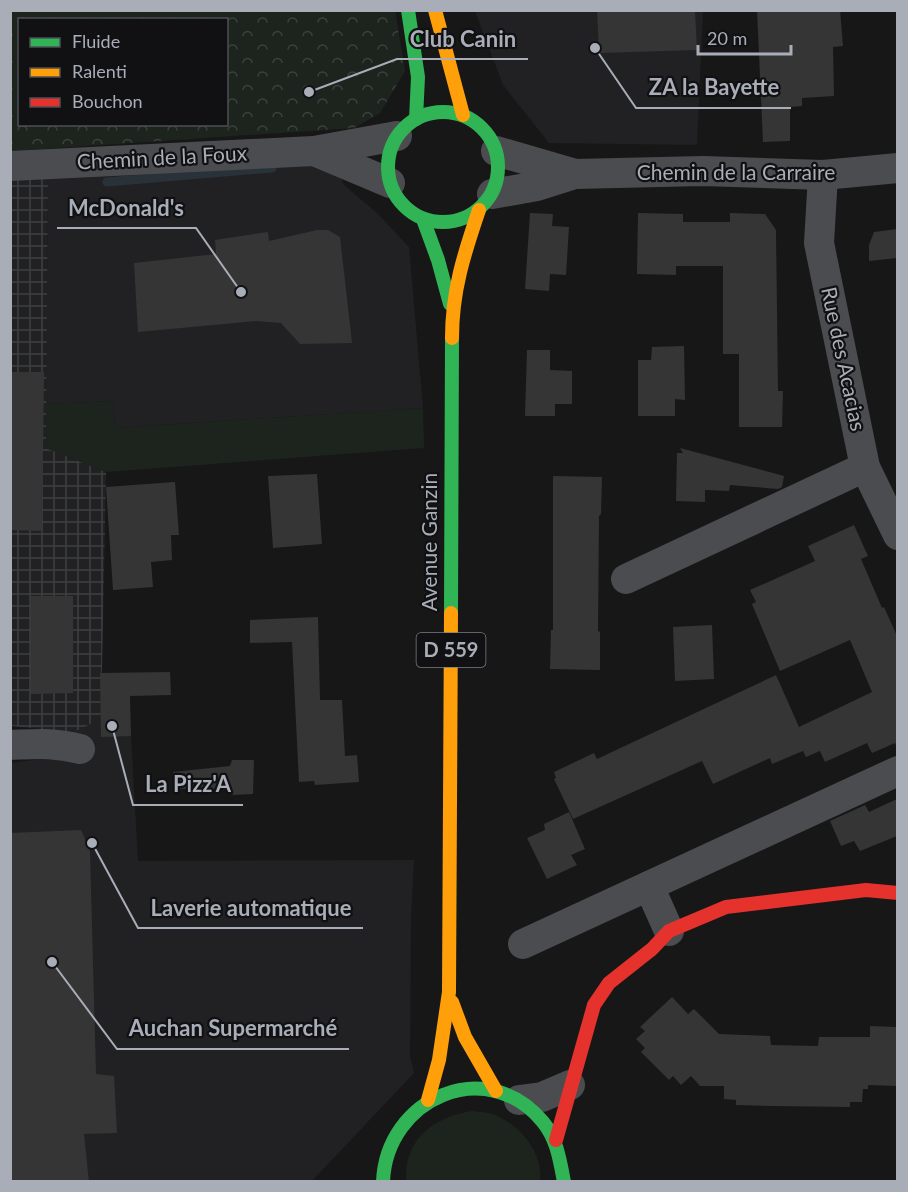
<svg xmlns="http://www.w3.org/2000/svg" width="908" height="1192" font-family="Lato,sans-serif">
<defs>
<pattern id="industrial-grid" width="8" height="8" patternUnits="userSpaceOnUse" patternTransform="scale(1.5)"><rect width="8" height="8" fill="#212123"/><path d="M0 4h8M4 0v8" fill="none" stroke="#3e3f41"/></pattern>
<pattern id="park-crowns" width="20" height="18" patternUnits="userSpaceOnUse" patternTransform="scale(1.5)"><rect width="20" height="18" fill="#1d241e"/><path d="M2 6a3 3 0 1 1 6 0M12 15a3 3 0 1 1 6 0" fill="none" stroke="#3b413d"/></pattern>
</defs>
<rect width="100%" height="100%" fill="#171717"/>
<g fill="#212123">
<path d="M475 11H703L697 145 549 143 503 85Z"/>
<path d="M337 154 343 184 377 213 409 247 423 408 115 428 113 401 46 404 48 175Z"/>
<path d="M101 719 131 736 138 861 414 860 411 920 410 1057 414 1073 312 1181H11L10 763 43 759 60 737Z"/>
</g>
<path fill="url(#industrial-grid)" d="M48 175 46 448 106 472 101 719 74 732 11 726V179Z"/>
<g fill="#1d241e">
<path d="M113 401 115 428 423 408 424 448 106 472 46 448V404Z"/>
<path d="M472 1111C480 1112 488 1112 495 1115 521 1126 543 1152 540 1181H406C404 1139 434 1117 472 1111Z"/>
</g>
<path fill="url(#park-crowns)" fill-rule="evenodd" d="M11 11H395L405 71 380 113 354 128 11 151ZM20 20H226V124H20Z"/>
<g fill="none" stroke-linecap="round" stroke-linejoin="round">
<path stroke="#2a3239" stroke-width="9" d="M107 182 272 168"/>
</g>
<g fill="#353536">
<path d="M597 10H695L697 50 599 53Z"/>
<path d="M757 10H840L843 46 833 47 834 96 802 98V106L790 107V141L763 142Z"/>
<path d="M530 213 553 214 552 226 569 227 566 275 550 274 549 291 525 289Z"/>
<path d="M638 213 683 214V222H730V213L765 214 776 230 778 391H783L782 427H739V354H723V266H676V275L637 274Z"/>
<path d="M897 229V258L869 261V245L874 232Z"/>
<path d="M317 230H328L340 237 352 343 300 344 281 323 257 321 138 332 134 263 216 254 215 240 268 232 269 241Z"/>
<path d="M684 346 685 400 675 399V416H638V360H651L652 347Z"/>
<path d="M527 350H550V370L572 371V404H555V416H525Z"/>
<path d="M10 372H44L42 531 10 530Z"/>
<path d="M680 448 784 476 782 487 778 489 730 485 729 491 705 490V502L676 501 677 453H683Z"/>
<path d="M317 474 322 544 273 548 268 476Z"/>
<path d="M553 476 602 477 601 514 599 516 598 631 600 632V670L550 669 551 630H553Z"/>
<path d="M175 482 179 535H171L172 560 151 562 153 587 113 590 106 487Z"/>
<path d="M854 525 868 556 861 559 882 608 884 607 897 636V748L895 743 872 753 867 743 825 762 820 751 806 757 803 751 772 764 770 758 713 784 702 761 573 819 554 779 556 778 554 772 594 753 597 759 776 675 799 727 872 692 850 640 780 671 752 604 756 602 750 590 815 561 808 546Z"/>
<path d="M31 596H73V693L31 694Z"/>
<path d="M318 617 320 700H342L345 756 357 755 359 782 315 785 314 781 299 782 292 642 250 643V620Z"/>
<path d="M712 625 714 679 675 681 673 627Z"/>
<path d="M170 672 171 695 130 696 131 736 101 737 100 673Z"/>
<path d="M232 760H254L253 794 233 795 230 789H174L173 772 230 766Z"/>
<path d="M897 799V836L860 851 854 841 841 846 830 821 865 805 869 812Z"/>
<path d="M569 812 585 849 571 855 577 865 547 879 527 838 545 830 544 824Z"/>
<path d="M81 830 90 851 96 1074 114 1076 117 1133 84 1134 89 1182H10V833Z"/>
<path d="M672 997 688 1014 694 1009 719 1034 770 1036 771 1045 818 1046 819 1037H870V1026L897 1027V1086L868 1085V1089H863L862 1102H850V1107L775 1106 736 1105V1100L724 1099V1086H700L691 1076 681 1085 673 1076 669 1080 641 1052 645 1048 636 1039 645 1031 640 1027Z"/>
</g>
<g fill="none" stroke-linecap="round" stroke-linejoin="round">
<g stroke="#4b4c50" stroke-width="30">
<path d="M314 151 390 183"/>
<path d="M496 151 575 174"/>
<path d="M10 166 314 151 397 136"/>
<path d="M823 175 819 243 865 467 898 535"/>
<path d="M492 194 537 186 575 174 703 171 823 175 898 168"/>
<path d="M626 579 865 467"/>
<path d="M10 745C36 744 54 742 80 749"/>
<path d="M649 886 669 931"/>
<path d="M523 944 898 771"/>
<path d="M519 1100 542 1097 570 1085"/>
</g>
<g stroke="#30b455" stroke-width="14">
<path d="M408 10 418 77 416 119"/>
<circle cx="443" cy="167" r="55"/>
<path d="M423 219 438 260 450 304"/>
<path d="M451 613 452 338"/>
<path d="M383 1182C386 1098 487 1054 543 1122 557 1139 560 1161 564 1182"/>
</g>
<g stroke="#ff9f0a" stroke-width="14">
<path d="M435 10 463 115"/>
<path d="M452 338C452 291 464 254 479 210"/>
<path d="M452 1002 465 1037 496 1091"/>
<path d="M428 1100 439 1060 449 992 451 613"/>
</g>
<path stroke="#e5322d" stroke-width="14" d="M556 1140 594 1005 609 983 652 949 669 931 726 907 866 890 898 893"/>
</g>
<g text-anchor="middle" stroke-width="4.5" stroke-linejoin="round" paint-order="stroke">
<rect fill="#111113" stroke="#7b7e86" stroke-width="1.5" x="416.5" y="633" width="69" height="34" rx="4.5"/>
<g font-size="20" font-weight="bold" fill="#a8adb8">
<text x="451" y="657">D 559</text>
</g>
<g font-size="21" fill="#a8adb8" stroke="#111113">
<text transform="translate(162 158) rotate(-3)" y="7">Chemin de la Foux</text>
<text x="736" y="180">Chemin de la Carraire</text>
<text transform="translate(843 359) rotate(78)" y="7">Rue des Acacias</text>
<text transform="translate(430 542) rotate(-90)" y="7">Avenue Ganzin</text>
</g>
</g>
<path fill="none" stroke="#a8adb8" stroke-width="2" d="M309 92L397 59H528M595 48L636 108H791M241 292L196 228H57M112 726L133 805H243M92 843L138 928H363M52 962L117 1049H349"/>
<g fill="#a8adb8" stroke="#111113" stroke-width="2">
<circle cx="309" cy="92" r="6"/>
<circle cx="595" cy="48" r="6"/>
<circle cx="241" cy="292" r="6"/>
<circle cx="112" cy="726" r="6"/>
<circle cx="92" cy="843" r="6"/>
<circle cx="52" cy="962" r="6"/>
</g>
<g font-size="22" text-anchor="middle" font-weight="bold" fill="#a8adb8" stroke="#111113" stroke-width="4.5" stroke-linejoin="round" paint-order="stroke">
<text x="463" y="47">Club Canin</text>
<text x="714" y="95">ZA la Bayette</text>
<text x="126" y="216">McDonald's</text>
<text x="188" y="792">La Pizz'A</text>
<text x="251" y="916">Laverie automatique</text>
<text x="233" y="1036">Auchan Supermarché</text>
</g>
<rect width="908" height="1192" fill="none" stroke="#a8adb8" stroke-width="24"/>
<rect x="18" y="18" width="210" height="108" fill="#111113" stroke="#4d4f55" stroke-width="1.5"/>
<rect x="30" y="38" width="30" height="9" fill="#30b455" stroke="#4d4f55" stroke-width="1.5"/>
<text x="72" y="48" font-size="18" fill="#a8adb8">Fluide</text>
<rect x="30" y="68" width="30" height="9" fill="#ff9f0a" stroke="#4d4f55" stroke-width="1.5"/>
<text x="72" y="78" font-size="18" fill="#a8adb8">Ralenti</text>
<rect x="30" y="98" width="30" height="9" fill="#e5322d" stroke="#4d4f55" stroke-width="1.5"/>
<text x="72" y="108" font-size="18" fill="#a8adb8">Bouchon</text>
<path d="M698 45v9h93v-9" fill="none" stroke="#a8adb8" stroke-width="3"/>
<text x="707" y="45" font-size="18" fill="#a8adb8" stroke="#111113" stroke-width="4.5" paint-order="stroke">20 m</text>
</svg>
